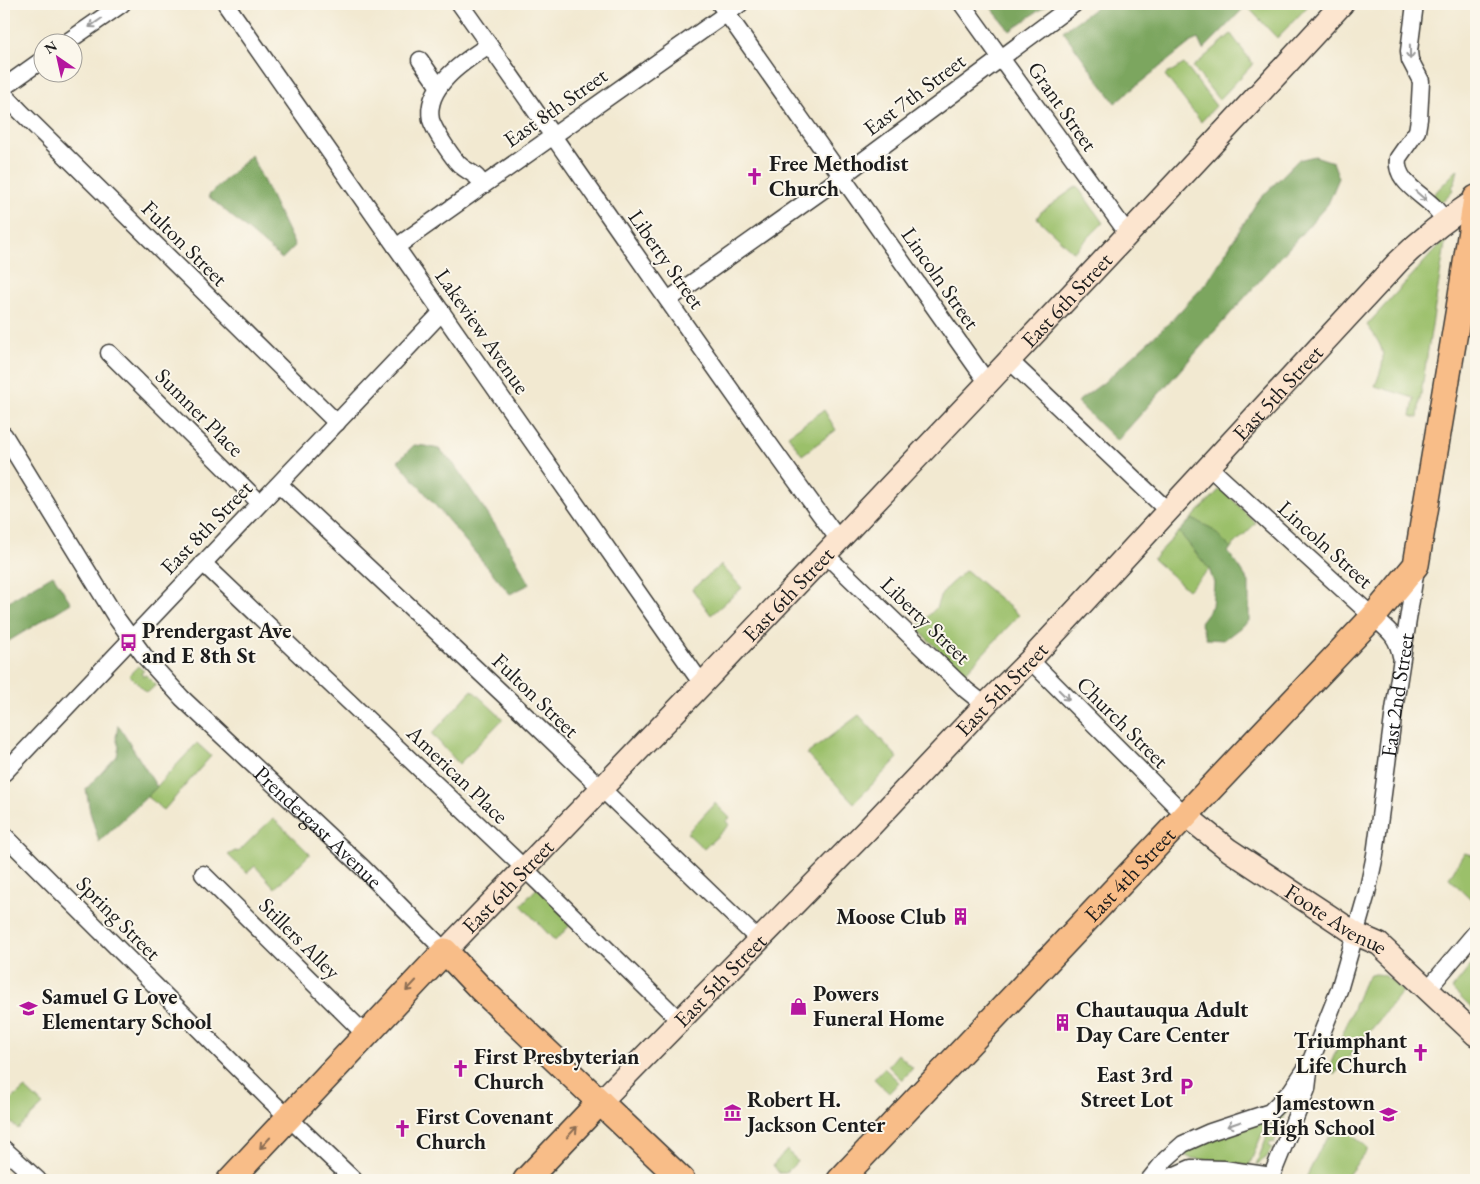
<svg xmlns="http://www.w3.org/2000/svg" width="1480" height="1184" font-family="'EB Garamond',serif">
<rect width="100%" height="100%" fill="#fbf7ec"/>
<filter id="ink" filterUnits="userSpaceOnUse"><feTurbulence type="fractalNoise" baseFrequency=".02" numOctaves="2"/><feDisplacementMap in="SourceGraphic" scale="10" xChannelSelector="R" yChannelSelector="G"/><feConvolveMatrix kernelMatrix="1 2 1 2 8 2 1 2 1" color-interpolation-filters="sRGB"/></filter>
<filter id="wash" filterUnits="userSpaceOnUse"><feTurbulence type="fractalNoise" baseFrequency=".0096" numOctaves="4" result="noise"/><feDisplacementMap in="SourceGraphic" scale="20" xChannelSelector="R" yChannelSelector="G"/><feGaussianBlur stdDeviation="1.12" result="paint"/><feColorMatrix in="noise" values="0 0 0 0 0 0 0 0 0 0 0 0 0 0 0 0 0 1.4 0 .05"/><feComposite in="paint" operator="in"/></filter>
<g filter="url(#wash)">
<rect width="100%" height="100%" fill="#f2e9d1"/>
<g fill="#9bc06b" stroke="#5c6e44">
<path d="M1245 4H1310L1277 38Z"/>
<path d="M1231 34 1253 64 1219 100 1193 67Z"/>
<path d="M1184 64 1216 106 1201 122 1165 75Z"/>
<path d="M1458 169 1455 183 1452 187 1454 189 1439 205 1430 198Z"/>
<path d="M1077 186 1103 223 1074 252 1073 250 1072 251 1037 218 1041 212Z"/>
<path d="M1446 238 1420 400 1418 418 1411 416 1414 398 1375 386C1387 356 1386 351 1367 325Z"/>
<path d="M824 410 836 430 802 455 788 435Z"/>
<path d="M1221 488 1256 523 1188 590 1153 559Z"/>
<path d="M721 565 742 588 711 615 692 589Z"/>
<path d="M966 570 1019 615 964 674 916 628 936 608 940 597 947 587Z"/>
<path d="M138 666 144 671 141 673 143 676 146 675 156 685 147 693 129 675Z"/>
<path d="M472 690 503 719 459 764 432 734Z"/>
<path d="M859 715 898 758 854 803 807 754Z"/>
<path d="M197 743 211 756 164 810 147 797Z"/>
<path d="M715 803 730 818 726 821 729 825 704 849 687 833Z"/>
<path d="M273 818 310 854 275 888 255 866 247 873 228 855 235 851 238 852Z"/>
<path d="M1464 853 1476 856V897L1475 895 1471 899 1449 878Z"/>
<path d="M537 888 573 922 555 941 521 905Z"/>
<path d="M1476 959V1013L1452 989Z"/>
<path d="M1375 974C1387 974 1394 983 1403 991L1334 1075 1331 1063 1363 984 1370 975Z"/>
<path d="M898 1054 913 1068 902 1080 888 1066Z"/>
<path d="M884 1068 899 1082 889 1093 874 1079Z"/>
<path d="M25 1088 43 1105 18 1129 4 1116V1104L5 1105Z"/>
<path d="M1289 1103 1290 1104 1274 1143 1271 1142 1268 1146 1272 1148 1267 1157 1256 1165 1275 1115Z"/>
<path d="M1268 1119 1249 1166 1190 1158 1186 1156 1187 1146Z"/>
<path d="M1339 1125 1367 1147V1151L1344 1180H1305L1321 1147Z"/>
<path d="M787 1150 794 1157 797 1162 786 1173H779L773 1165Z"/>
</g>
<g fill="#7ca65f" stroke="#4c613e">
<path d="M988 4H1048L1010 31Z"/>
<path d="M1101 4H1239L1243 9 1203 50 1198 39 1191 42 1115 103 1063 31Z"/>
<path d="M251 155 295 246 282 259 208 196Z"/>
<path d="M1315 156 1333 162 1339 178 1328 204 1117 441 1077 402 1103 383 1170 322 1208 281 1257 202 1298 160Z"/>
<path d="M414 445 425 446 439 449 453 463 504 538 530 584 510 594 398 461Z"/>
<path d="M1192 519 1211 528 1231 548 1228 552 1240 568 1249 582V621L1224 640 1207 639 1200 622 1212 606 1214 583 1209 569 1179 532Z"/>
<path d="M53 575 71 603 4 644V604Z"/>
<path d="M118 725 157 787 99 842 90 812 86 789 117 756 119 747 116 738Z"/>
</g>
</g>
<g filter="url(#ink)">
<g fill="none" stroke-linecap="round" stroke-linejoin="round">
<defs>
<g id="street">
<path d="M226 4 702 684"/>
<path d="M460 4C587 182 709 364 839 540"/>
<path d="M720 4 987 382"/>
<path d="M962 4 1128 234"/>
<path d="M1415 4 1409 51 1410 60 1421 81 1419 119 1417 131 1398 158C1394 181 1422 194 1435 208 1439 212 1442 217 1445 221"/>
<path d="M67 42 122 4"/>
<path d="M420 60 439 87"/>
<path d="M4 87 42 60"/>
<path d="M4 94 21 112 337 423"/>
<path d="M483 185C480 181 477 176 473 174 467 170 462 168 457 162 450 154 434 130 431 120 424 86 466 60 489 45"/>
<path d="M396 247 740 4"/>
<path d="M668 300 837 180 1074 4"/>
<path d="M1459 308 1476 310"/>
<path d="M109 353 260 503"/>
<path d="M1009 360 1168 511"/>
<path id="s1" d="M4 435 117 619 145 657 182 698 363 868 445 951"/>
<path d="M1209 467 1373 617C1388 630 1397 635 1401 656"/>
<path d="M279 484 522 712 759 940"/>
<path d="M825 554 966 690 985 705"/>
<path d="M203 563 524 868 680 1021"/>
<path d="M1030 660 1185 815"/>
<path d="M4 773 442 312"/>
<path d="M4 835 269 1099 354 1180"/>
<path d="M203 874 366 1035"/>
<path d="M1428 989 1476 932"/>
<path d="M4 1149 38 1180"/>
<path d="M1149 1180 1166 1159 1183 1144 1210 1132 1270 1112 1291 1091 1307 1067"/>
<path d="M1164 1180 1191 1168 1224 1169 1272 1176"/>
<path id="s2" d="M1270 1180 1307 1089 1310 1063 1339 990 1367 893 1375 855 1394 710 1416 568"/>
</g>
<g id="secondary">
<path id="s3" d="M1185 815 1229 850 1329 916 1356 934 1379 944 1476 1035"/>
<path id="s4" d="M445 951C531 861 618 772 704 682 918 457 1132 232 1342 4"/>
<path id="s5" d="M600 1102 866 831 985 705 1030 660 1398 262C1422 238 1448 218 1476 200"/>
</g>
<g id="primary">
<path d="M230 1180 445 951 481 989 682 1180"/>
<path d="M526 1180 600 1102"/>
<path id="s6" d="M840 1180 1373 617 1416 565 1459 308 1476 198"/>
</g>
</defs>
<use href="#street" stroke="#3c3b37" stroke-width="19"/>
<use href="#secondary" stroke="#3c3b37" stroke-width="25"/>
<use href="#primary" stroke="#3c3b37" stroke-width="28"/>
<use href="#street" stroke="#fff" stroke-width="16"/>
<use href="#secondary" stroke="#fce5cf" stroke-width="22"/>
<use href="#primary" stroke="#f8bd88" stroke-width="25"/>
</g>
<defs><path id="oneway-shaft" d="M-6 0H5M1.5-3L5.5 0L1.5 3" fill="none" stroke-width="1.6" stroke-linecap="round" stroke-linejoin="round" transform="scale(1.25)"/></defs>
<g stroke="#999">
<use href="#oneway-shaft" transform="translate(95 23) rotate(145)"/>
<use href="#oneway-shaft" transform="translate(1410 52) rotate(89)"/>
<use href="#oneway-shaft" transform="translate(1421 196) rotate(41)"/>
<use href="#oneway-shaft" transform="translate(1064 695) rotate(45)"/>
<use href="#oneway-shaft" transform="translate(1234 1124) rotate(161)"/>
</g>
<g stroke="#8a6c52">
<use href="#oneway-shaft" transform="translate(411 986) rotate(133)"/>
<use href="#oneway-shaft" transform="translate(572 1132) rotate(-47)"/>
<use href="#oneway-shaft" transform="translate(265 1143) rotate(133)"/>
</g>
</g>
<defs>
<symbol id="church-bare" viewBox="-9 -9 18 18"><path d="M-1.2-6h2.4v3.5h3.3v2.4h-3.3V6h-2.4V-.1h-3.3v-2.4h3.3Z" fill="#b5179e" stroke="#fbf7ec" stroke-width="2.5" paint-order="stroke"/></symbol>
<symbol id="bus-bare" viewBox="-9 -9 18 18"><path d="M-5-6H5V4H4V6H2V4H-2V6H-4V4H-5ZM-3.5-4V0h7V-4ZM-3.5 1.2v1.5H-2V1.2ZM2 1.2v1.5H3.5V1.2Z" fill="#b5179e" stroke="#fbf7ec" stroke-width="2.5" paint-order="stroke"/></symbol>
<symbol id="building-bare" viewBox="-9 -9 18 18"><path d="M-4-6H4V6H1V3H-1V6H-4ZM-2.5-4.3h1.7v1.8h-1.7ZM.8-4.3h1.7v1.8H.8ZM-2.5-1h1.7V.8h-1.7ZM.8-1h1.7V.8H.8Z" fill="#b5179e" stroke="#fbf7ec" stroke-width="2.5" paint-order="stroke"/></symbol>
<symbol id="shop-bare" viewBox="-9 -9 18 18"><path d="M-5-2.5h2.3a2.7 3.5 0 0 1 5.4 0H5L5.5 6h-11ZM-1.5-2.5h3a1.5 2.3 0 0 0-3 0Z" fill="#b5179e" stroke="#fbf7ec" stroke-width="2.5" paint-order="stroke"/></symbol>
<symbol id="school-bare" viewBox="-9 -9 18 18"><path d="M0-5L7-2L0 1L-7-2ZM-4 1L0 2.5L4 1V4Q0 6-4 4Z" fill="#b5179e" stroke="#fbf7ec" stroke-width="2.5" paint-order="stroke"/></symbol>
<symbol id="parking-bare" viewBox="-9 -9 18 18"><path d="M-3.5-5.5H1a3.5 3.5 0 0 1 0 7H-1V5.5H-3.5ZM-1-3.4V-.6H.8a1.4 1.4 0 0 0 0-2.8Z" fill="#b5179e" stroke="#fbf7ec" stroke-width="2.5" paint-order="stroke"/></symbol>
<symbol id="museum-bare" viewBox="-9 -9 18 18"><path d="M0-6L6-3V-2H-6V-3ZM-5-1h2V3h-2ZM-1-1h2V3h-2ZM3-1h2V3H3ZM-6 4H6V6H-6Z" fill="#b5179e" stroke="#fbf7ec" stroke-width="2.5" paint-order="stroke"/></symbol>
</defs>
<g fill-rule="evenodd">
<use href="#church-bare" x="742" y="164" width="25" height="25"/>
<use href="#bus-bare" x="116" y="630" width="25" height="25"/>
<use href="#building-bare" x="948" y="904" width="25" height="25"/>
<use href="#shop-bare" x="786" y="994" width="25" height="25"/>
<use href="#school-bare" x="16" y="996" width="25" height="25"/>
<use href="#building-bare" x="1050" y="1010" width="25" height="25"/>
<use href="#church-bare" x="1408" y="1040" width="25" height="25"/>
<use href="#church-bare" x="448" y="1056" width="25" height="25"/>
<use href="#parking-bare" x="1174" y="1074" width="25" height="25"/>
<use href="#museum-bare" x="720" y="1100" width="25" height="25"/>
<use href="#school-bare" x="1376" y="1102" width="25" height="25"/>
<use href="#church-bare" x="390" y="1116" width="25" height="25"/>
</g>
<g text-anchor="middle" stroke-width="4" stroke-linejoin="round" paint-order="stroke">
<g font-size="22" fill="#1c1c1c" stroke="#fbf7ec">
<text transform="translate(914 94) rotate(-37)" y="8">East 7th Street</text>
<text transform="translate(1063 106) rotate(55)" y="8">Grant Street</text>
<text transform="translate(555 107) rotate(-35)" y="8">East 8th Street</text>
<text transform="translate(185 243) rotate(45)" y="8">Fulton Street</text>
<text transform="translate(667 259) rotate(55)" y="8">Liberty Street</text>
<text transform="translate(941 278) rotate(55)" y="8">Lincoln Street</text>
<text dy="8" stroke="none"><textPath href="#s4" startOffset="900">East 6th Street</textPath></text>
<text transform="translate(483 331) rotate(55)" y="8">Lakeview Avenue</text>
<text dy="8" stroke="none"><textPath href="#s5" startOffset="981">East 5th Street</textPath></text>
<text transform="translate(200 412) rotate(45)" y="8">Sumner Place</text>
<text transform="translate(206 527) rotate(-46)" y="8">East 8th Street</text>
<text transform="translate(1326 544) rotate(42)" y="8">Lincoln Street</text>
<text dy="8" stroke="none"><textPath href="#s4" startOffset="495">East 6th Street</textPath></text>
<text transform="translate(926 620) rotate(44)" y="8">Liberty Street</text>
<text dy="8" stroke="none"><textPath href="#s5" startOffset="576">East 5th Street</textPath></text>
<text transform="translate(536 695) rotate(44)" y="8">Fulton Street</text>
<text dy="8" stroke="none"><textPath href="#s2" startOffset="504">East 2nd Street</textPath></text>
<text transform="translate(1123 722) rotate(45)" y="8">Church Street</text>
<text transform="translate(458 774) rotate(44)" y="8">American Place</text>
<text dy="8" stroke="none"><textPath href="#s1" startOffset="506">Prendergast Avenue</textPath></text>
<text dy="8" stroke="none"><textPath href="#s6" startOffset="421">East 4th Street</textPath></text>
<text dy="8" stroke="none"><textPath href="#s4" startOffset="90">East 6th Street</textPath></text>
<text transform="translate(119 918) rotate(45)" y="8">Spring Street</text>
<text dy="8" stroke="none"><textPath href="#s3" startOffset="184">Foote Avenue</textPath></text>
<text transform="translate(300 938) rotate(45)" y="8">Stillers Alley</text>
<text dy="8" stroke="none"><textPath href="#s5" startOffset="171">East 5th Street</textPath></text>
</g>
<g font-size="22" font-weight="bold" fill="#1c1c1c" stroke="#fbf7ec" text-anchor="start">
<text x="769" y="171">Free Methodist<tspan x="769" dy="25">Church</tspan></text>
<text x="142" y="638">Prendergast Ave<tspan x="142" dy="25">and E 8th St</tspan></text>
<text x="946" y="924" text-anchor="end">Moose Club</text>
<text x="813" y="1001">Powers<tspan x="813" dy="25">Funeral Home</tspan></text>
<text x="42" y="1004">Samuel G Love<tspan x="42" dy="25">Elementary School</tspan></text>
<text x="1076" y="1017">Chautauqua Adult<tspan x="1076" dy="25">Day Care Center</tspan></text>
<text x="1407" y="1048" text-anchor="end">Triumphant<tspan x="1407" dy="25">Life Church</tspan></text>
<text x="474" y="1064">First Presbyterian<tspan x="474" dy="25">Church</tspan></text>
<text x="1173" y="1082" text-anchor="end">East 3rd<tspan x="1173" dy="25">Street Lot</tspan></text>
<text x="747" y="1107">Robert H.<tspan x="747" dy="25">Jackson Center</tspan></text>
<text x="1375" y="1110" text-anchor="end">Jamestown<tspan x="1375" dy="25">High School</tspan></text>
<text x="416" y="1124">First Covenant<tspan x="416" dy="25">Church</tspan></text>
</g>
</g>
<rect width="1480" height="1184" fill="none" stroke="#fbf7ec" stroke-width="20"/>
<g transform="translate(58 58) rotate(326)"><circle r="24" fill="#fbf7ec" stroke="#a29f99"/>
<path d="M0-4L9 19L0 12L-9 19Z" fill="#b5179e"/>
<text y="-8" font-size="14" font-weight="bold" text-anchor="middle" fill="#1c1c1c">N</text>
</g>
</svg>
